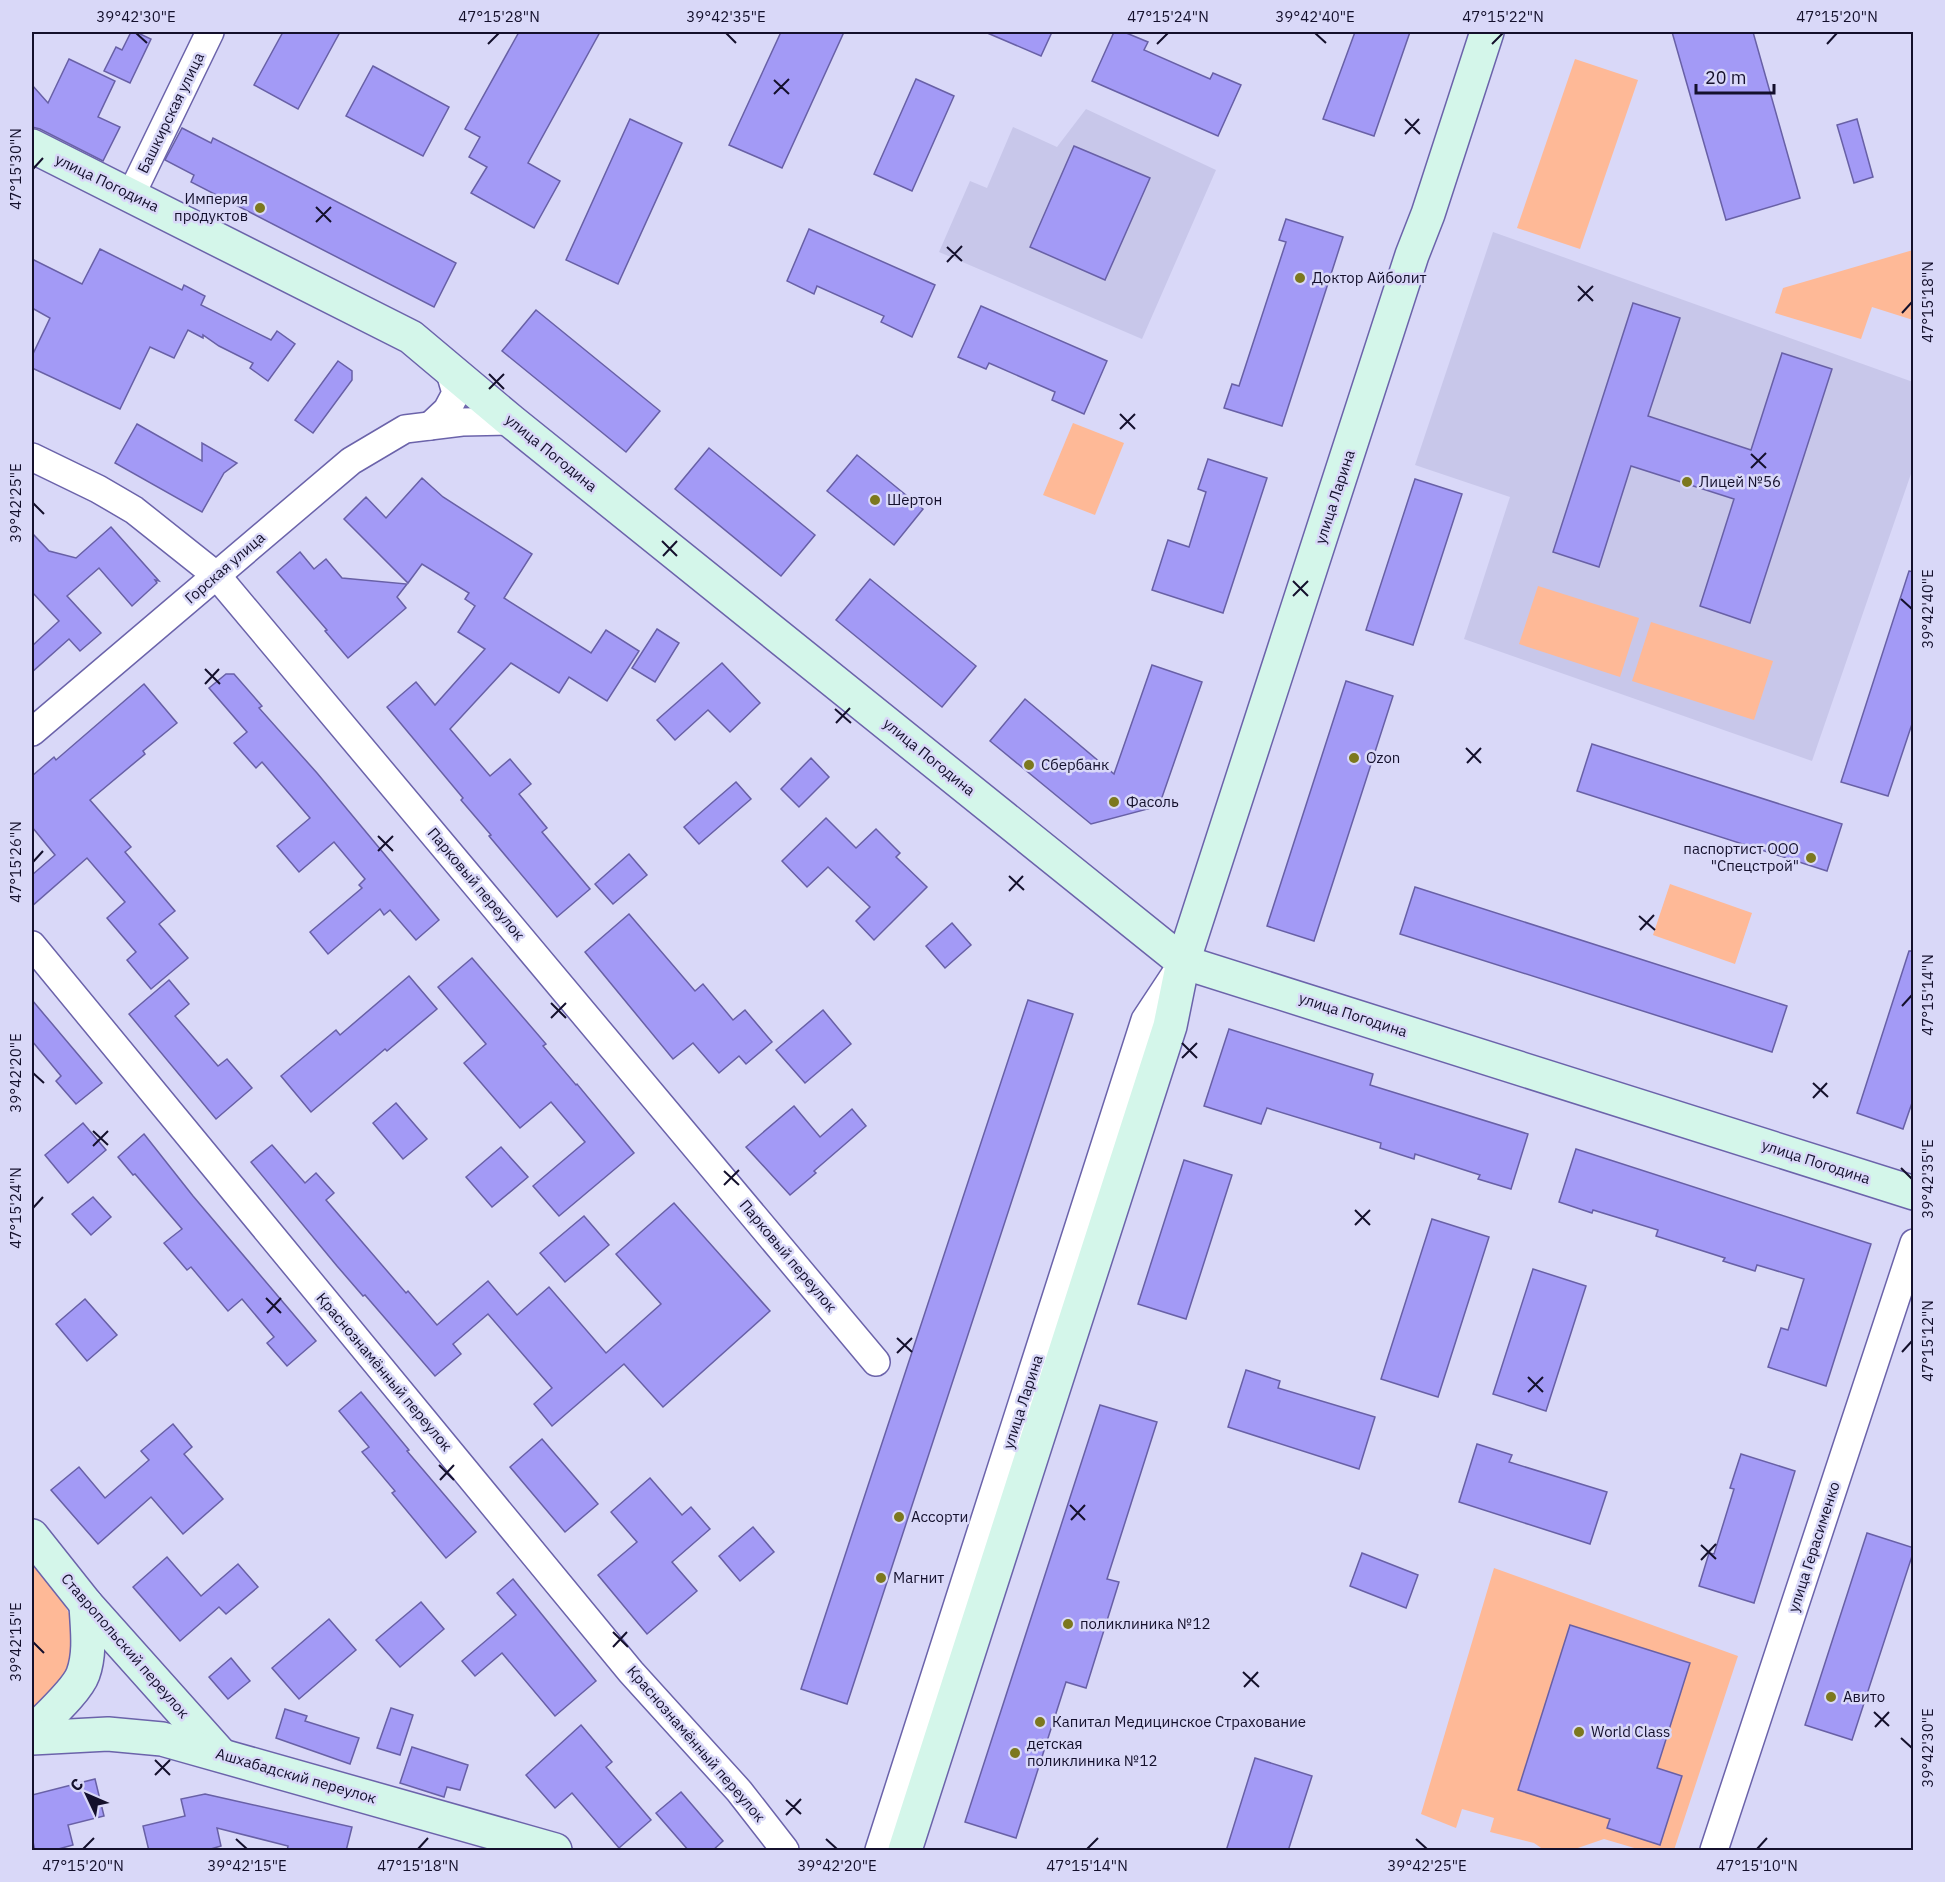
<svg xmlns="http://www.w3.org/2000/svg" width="1945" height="1882" font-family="'IBM Plex Sans',sans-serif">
<rect width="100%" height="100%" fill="#d9d8f8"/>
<g fill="#c8c7ea">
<path d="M1086 109 1216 170 1142 339 939 252 970 181 987 188 1013 127 1057 147Z"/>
<path d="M1493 232 1913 382V468L1812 761 1464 639 1510 497 1415 465Z"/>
</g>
<g fill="#feb997">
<path d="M1575 59 1638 80 1580 249 1517 228Z"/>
<path d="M1913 250V320L1872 307 1861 339 1775 313 1783 288Z"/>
<path d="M1073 423 1124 443 1095 515 1043 495Z"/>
<path d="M1538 586 1639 618 1620 677 1519 644Z"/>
<path d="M1651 622 1773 661 1754 720 1632 681Z"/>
<path d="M1670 884 1752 913 1735 964 1653 935Z"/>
<path d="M32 1564 63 1602 73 1621 77 1659 32 1729Z"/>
<path d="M1494 1568 1738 1656 1674 1850H1641L1604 1839 1572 1850H1544L1534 1843 1490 1832 1494 1818 1462 1809 1456 1828 1421 1814Z"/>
</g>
<g fill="#a39af6" stroke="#6860a6" stroke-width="1.5">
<path d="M131 32H136L151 39 130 83 104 71 116 47 122 50Z"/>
<path d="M283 32H340L298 109 254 85Z"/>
<path d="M519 32H600L528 163 560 181 534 228 471 193 487 167 469 157 480 137 465 129Z"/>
<path d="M781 32H844L782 168 729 145Z"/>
<path d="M985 32H1052L1041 56Z"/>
<path d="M1114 32H1124L1148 42 1144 50 1210 79 1213 73 1241 85 1218 136 1092 81Z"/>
<path d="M1355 32H1410L1374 136 1323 119Z"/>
<path d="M1672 32H1753L1800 198 1726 220Z"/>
<path d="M69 59 115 81 98 117 120 127 103 161 40 129 32 127V85L48 103Z"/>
<path d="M373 66 449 107 423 156 346 116Z"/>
<path d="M916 79 954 96 912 191 874 174Z"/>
<path d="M630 119 682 143 618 284 566 260Z"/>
<path d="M1857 119 1873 177 1854 183 1837 125Z"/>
<path d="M182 128 211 143 213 138 456 263 434 307 191 182 194 175 165 160Z"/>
<path d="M1074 146 1150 178 1105 280 1030 247Z"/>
<path d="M1286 219 1343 237 1282 426 1224 408 1232 384 1239 386 1286 242 1279 240Z"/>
<path d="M809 229 935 285 912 337 881 322 884 316 817 286 814 294 787 281Z"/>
<path d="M100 249 182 290 184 285 205 296 201 305 271 340 277 331 295 344 268 381 250 368 253 363 219 346 203 335V338L188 330 174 358 150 347 120 409 32 368V356L50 318 32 308V259L82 284Z"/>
<path d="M1633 303 1680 318 1648 416 1751 450 1782 353 1832 369 1750 623 1700 606 1734 499 1631 466 1599 567 1553 552Z"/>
<path d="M981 306 1107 361 1084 414 1052 400 1055 392 989 363 986 369 958 357Z"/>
<path d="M536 310 660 411 626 452 502 351Z"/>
<path d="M338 361 352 371V380L313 433 295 420Z"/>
<path d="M137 424 202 461V443L237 463 224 473 202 512 115 463Z"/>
<path d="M709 448 815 535 781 576 675 489Z"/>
<path d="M857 455 923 509 894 545 827 491Z"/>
<path d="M1208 459 1267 478 1223 613 1152 590 1168 540 1189 547 1206 492 1198 489Z"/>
<path d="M422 478 443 497 532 554 504 598 591 653 606 630 639 651 607 701 569 677 559 693 511 663 450 729 490 776 510 759 531 784 519 794 547 828 542 832 590 889 557 917 489 836 491 835 461 800 463 798 387 707 416 682 435 705 485 649 458 632 475 606 465 599 469 593 422 564 408 583 344 519 366 497 386 518Z"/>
<path d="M1415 479 1462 494 1413 645 1366 630Z"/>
<path d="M111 527 159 581 155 580 157 583 132 606 99 568 67 596 101 633 80 651 69 639 32 672V646L59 621 32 592V533L49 551 76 558Z"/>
<path d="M300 552 314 569 326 559 342 578 407 584 397 597 406 608 348 658 325 631 327 630 277 572Z"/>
<path d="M1909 571 1914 572V718L1888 796 1841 782Z"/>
<path d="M870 579 976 666 942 707 836 620Z"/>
<path d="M657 629 679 643 655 682 632 668Z"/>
<path d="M722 663 760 703 730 732 708 710 675 740 657 720Z"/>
<path d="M1152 665 1202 682 1159 806 1091 824 990 741 1025 699 1114 774Z"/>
<path d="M226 674H234L262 706 259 708 317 773 439 920 416 940 390 910 384 915 380 909 328 954 310 932 362 888 359 885 365 879 334 842 299 872 277 846 310 818 262 762 256 768 234 743 247 732 209 688Z"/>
<path d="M1346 681 1393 696 1314 941 1267 926Z"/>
<path d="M144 684 177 723 143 751 145 754 90 800 131 847 125 852 175 911 159 924 188 958 151 989 127 960 136 952 107 918 125 902 87 858 32 906V875L55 855 32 827V776L54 757 56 760Z"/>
<path d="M1592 744 1842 824 1827 871 1577 791Z"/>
<path d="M811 758 829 777 799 807 781 789Z"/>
<path d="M736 782 751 799 699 844 684 827Z"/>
<path d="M826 818 856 848 876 829 900 853 896 857 927 887 874 940 856 921 870 907 828 867 807 887 782 861Z"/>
<path d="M629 854 647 875 613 904 595 884Z"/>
<path d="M1415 887 1787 1006 1772 1052 1400 934Z"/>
<path d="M629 914 695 991 703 984 733 1020 745 1010 772 1042 746 1064 739 1056 719 1073 693 1043 673 1059 585 952Z"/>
<path d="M952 923 971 945 945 968 926 946Z"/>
<path d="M1909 951H1914V1097L1903 1129 1857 1113Z"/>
<path d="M472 958 546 1044 543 1046 576 1085 577 1084 634 1153 559 1216 533 1186 585 1142 551 1102 520 1128 464 1063 486 1044 438 987Z"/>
<path d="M409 976 437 1009 387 1051 385 1049 311 1112 281 1076 336 1030 340 1035Z"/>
<path d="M169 980 189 1004 175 1016 218 1066 227 1059 252 1088 216 1119 129 1014Z"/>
<path d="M32 1000 102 1083 76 1104 56 1081 61 1076 32 1041Z"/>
<path d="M1028 1000 1073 1014 847 1704 801 1689Z"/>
<path d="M823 1010 851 1044 805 1083 776 1050Z"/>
<path d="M1229 1029 1373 1074 1370 1085 1528 1134 1511 1189 1478 1179 1480 1175 1415 1154 1414 1159 1380 1148 1381 1143 1267 1108 1261 1124 1204 1106Z"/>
<path d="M396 1103 427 1139 403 1159 373 1123Z"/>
<path d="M794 1106 820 1137 852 1109 866 1126 814 1171 816 1173 790 1195 746 1147Z"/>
<path d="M83 1123 106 1150 68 1183 45 1155Z"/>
<path d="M144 1134 193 1196 316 1341 287 1366 267 1343 274 1337 242 1299 228 1311 191 1267 187 1270 164 1243 182 1229 135 1174 133 1175 118 1157Z"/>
<path d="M272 1145 305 1183 316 1173 334 1193 326 1200 406 1293 408 1291 437 1325 488 1281 517 1315 549 1287 606 1353 661 1304 616 1254 674 1203 770 1311 663 1407 624 1364 552 1426 534 1404 552 1388 488 1314 453 1344 461 1354 435 1376 365 1295 363 1296 337 1266 251 1162Z"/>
<path d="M501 1147 528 1177 492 1207 466 1177Z"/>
<path d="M1576 1149 1871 1244 1826 1386 1768 1367 1781 1328 1788 1330 1804 1279 1757 1265 1755 1271 1723 1261 1725 1258 1656 1236 1658 1230 1593 1210 1592 1213 1559 1202Z"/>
<path d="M1184 1160 1232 1175 1186 1319 1138 1304Z"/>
<path d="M93 1197 111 1217 91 1235 72 1214Z"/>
<path d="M584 1216 609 1245 565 1282 540 1253Z"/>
<path d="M1432 1219 1489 1237 1438 1397 1381 1379Z"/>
<path d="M1533 1269 1586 1286 1546 1411 1493 1394Z"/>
<path d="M85 1299 117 1335 87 1361 56 1324Z"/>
<path d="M1246 1370 1280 1381 1278 1388 1375 1417 1359 1469 1228 1427Z"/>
<path d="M361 1392 409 1450 407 1451 476 1532 446 1558 392 1493 395 1491 362 1452 369 1447 339 1411Z"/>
<path d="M1100 1405 1157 1422 1107 1579 1119 1582 1086 1688 1066 1682 1016 1838 965 1822Z"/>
<path d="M173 1424 192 1447 184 1454 223 1499 183 1534 151 1497 98 1544 51 1490 79 1467 105 1498 149 1460 141 1451Z"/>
<path d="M542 1439 598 1504 565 1532 510 1467Z"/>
<path d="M1477 1444 1512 1455 1509 1462 1607 1492 1590 1544 1459 1502Z"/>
<path d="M1741 1454 1795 1471 1754 1603 1699 1586 1709 1553 1714 1554 1734 1489 1730 1488Z"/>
<path d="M650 1478 682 1515 691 1507 710 1529 672 1562 697 1591 647 1634 598 1575 637 1542 611 1512Z"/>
<path d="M753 1527 774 1552 740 1581 719 1556Z"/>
<path d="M1867 1533 1914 1548V1550L1852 1740 1805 1725Z"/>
<path d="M1362 1553 1418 1575 1406 1608 1350 1586Z"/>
<path d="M167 1557 201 1596 238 1564 258 1587 226 1614 219 1607 180 1641 133 1587Z"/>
<path d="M513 1579 596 1681 555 1716 502 1653 475 1676 462 1661 516 1615 497 1593Z"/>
<path d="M421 1602 444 1629 400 1667 376 1640Z"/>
<path d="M329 1619 356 1650 299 1699 272 1668Z"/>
<path d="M1570 1625 1690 1663 1657 1768 1682 1776 1660 1845 1607 1828 1610 1819 1518 1790Z"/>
<path d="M231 1658 250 1681 228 1699 209 1677Z"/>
<path d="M391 1708 413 1715 400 1755 377 1748Z"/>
<path d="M285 1709 307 1716 305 1721 359 1738 350 1764 276 1738Z"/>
<path d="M581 1725 612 1762 606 1767 651 1820 619 1848 572 1793 555 1808 526 1775Z"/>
<path d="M412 1747 468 1765 460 1790 447 1787 444 1797 400 1783Z"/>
<path d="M1255 1758 1312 1776 1288 1851H1226Z"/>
<path d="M95 1779 104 1816 68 1825 73 1845 51 1851H35L32 1837V1795Z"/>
<path d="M681 1792 723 1841 712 1851H689L656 1813Z"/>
<path d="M205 1794 352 1827 346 1851H287L288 1846 217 1828 221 1846 204 1851H149L143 1826 185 1816 181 1799Z"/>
</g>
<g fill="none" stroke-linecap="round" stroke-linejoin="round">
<defs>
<g id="street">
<path d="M131 195 210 32"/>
<path d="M430 426 447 410 456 393 449 369"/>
<path d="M32 457 98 489 134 510 217 576 876 1362"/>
<path d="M32 732 351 461 405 429 462 422 511 421"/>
<path d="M32 945 631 1672 739 1791 785 1850"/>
<path d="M879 1850 1145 1020 1178 970"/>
<path d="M1714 1850 1914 1243"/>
</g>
<g id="secondary">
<path d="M32 146 411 337 511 421 1183 962 1914 1193"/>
<path d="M32 1536 86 1604 221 1755"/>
<path d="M32 1733C45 1719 77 1691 83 1674 91 1652 87 1627 86 1604"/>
<path d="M32 1738 108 1734 162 1739 555 1850"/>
<path d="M905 1850 1170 1026 1183 962 1412 255 1428 214 1487 32"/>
</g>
</defs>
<use href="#street" stroke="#6b63aa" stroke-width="30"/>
<use href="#secondary" stroke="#6b63aa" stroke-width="36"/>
<use href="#street" stroke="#fff" stroke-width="27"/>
<use href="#secondary" stroke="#d4f6ea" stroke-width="33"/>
</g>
<path fill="none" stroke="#14102c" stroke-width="2" d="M136 33 147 43M726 33 736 43M1315 33 1326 43M488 44 499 33M1157 44 1168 33M1492 44 1503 33M1827 44 1837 33M774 80 789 94M774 94 789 79M1405 119 1420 134M1405 134 1419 119M33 169 43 158M316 207 331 222M316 222 331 207M947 247 962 261M947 262 962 246M1578 286 1593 301M1578 301 1593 286M1902 313 1912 302M489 374 504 389M489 389 504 374M1120 414 1135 429M1120 429 1135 414M1751 454 1766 468M1751 468 1766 453M33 503 44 514M662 541 677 556M663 556 677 541M1293 581 1308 596M1293 596 1308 581M1901 599 1912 609M205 669 220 684M205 684 219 669M835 709 851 723M836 723 850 708M1466 748 1481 763M1467 763 1481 748M378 836 393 851M378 851 393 836M33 862 43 851M1009 876 1024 890M1009 891 1023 876M1639 916 1655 930M1640 930 1654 915M551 1003 566 1018M1902 1006 1912 995M551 1018 566 1003M1182 1043 1197 1058M1182 1058 1197 1043M33 1073 44 1083M1813 1083 1828 1097M1813 1098 1827 1083M93 1131 108 1145M93 1146 108 1131M1901 1168 1912 1179M724 1171 739 1185M724 1185 739 1170M33 1208 43 1197M1355 1210 1370 1225M1355 1225 1370 1210M266 1298 281 1313M267 1313 281 1298M897 1338 912 1352M1902 1352 1912 1341M897 1353 912 1338M1528 1377 1543 1392M1528 1392 1543 1377M439 1465 454 1480M440 1480 454 1465M1070 1505 1085 1520M1071 1520 1085 1505M1701 1545 1716 1559M1701 1560 1716 1544M613 1632 628 1647M33 1642 44 1653M613 1647 627 1632M1243 1672 1259 1687M1244 1687 1258 1672M1874 1712 1889 1726M1875 1727 1889 1712M1901 1738 1912 1748M155 1760 170 1775M155 1775 170 1760M786 1800 801 1814M786 1815 801 1799M236 1839 247 1849M826 1839 837 1849M1416 1839 1427 1849M83 1849 94 1838M418 1849 428 1838M1087 1849 1098 1838M1757 1849 1767 1838"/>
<g fill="#7c781e" stroke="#d9d8f8" stroke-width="2">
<circle cx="260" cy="208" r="6"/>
<circle cx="1300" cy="278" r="6"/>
<circle cx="1687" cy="482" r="6"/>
<circle cx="875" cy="500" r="6"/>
<circle cx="1354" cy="758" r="6"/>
<circle cx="1029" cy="765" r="6"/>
<circle cx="1114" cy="802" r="6"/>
<circle cx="1811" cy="858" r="6"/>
<circle cx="899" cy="1517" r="6"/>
<circle cx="881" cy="1578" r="6"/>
<circle cx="1068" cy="1624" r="6"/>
<circle cx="1831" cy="1697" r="6"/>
<circle cx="1040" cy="1722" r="6"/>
<circle cx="1579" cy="1732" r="6"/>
<circle cx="1015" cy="1753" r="6"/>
</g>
<g text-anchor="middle" stroke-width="5" stroke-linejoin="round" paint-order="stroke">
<g font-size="15" fill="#14102c" stroke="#d9d8f8">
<text transform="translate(171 113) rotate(-64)" y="5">Башкирская улица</text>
<text transform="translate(107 183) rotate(26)" y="5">улица Погодина</text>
<text transform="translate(551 453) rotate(39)" y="5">улица Погодина</text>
<text transform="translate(1335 497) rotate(-72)" y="5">улица Ларина</text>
<text transform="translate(225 568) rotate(-41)" y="5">Горская улица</text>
<text transform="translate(929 757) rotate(39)" y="5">улица Погодина</text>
<text transform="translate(476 884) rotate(50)" y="5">Парковый переулок</text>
<text transform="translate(1353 1015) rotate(18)" y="5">улица Погодина</text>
<text transform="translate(1816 1162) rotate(18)" y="5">улица Погодина</text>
<text transform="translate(788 1256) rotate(50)" y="5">Парковый переулок</text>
<text transform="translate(384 1372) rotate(50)" y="5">Краснознамённый переулок</text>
<text transform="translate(1023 1402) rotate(-72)" y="5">улица Ларина</text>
<text transform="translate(1814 1547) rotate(-72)" y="5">улица Герасименко</text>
<text transform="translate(125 1646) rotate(49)" y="5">Ставропольский переулок</text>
<text transform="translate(696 1744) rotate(49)" y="5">Краснознамённый переулок</text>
<text transform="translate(296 1776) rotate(16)" y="5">Ашхабадский переулок</text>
</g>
<g font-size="15" fill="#14102c" stroke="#d9d8f8" text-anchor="start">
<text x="248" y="204" text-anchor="end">Империя<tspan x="248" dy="17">продуктов</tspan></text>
<text x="1312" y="283">Доктор Айболит</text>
<text x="1699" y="487">Лицей №56</text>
<text x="887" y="505">Шертон</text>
<text x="1366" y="763">Ozon</text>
<text x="1041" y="770">Сбербанк</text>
<text x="1126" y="807">Фасоль</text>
<text x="1799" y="854" text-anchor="end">паспортист ООО<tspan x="1799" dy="17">"Спецстрой"</tspan></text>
<text x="911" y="1522">Ассорти</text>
<text x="893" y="1583">Магнит</text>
<text x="1080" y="1629">поликлиника №12</text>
<text x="1843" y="1702">Авито</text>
<text x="1052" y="1727">Капитал Медицинское Страхование</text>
<text x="1591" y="1737">World Class</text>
<text x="1027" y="1749">детская<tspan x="1027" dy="17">поликлиника №12</tspan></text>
</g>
</g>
<rect width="1945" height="1882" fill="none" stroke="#d9d8f8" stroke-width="66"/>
<g transform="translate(87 1795) rotate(314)" stroke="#d9d8f8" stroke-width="4.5" paint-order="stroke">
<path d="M0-4.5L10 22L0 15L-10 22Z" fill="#14102c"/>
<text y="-9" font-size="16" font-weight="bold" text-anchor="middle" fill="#14102c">С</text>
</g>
<path d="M1696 84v9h78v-9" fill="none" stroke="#14102c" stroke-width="3"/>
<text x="1705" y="84" font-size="18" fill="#14102c" stroke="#d9d8f8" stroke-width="4.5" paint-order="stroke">20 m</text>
<rect x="33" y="33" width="1879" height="1816" fill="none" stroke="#14102c" stroke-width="2"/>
<g font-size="15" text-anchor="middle" fill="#14102c">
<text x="136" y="22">39°42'30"E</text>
<text x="499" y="22">47°15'28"N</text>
<text x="726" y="22">39°42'35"E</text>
<text x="1168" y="22">47°15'24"N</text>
<text x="1315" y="22">39°42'40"E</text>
<text x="1503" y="22">47°15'22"N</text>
<text x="1837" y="22">47°15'20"N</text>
<text transform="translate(16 169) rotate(-90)" y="5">47°15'30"N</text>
<text transform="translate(1928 302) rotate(-90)" y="5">47°15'18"N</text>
<text transform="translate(16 503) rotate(-90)" y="5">39°42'25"E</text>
<text transform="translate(1928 609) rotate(-90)" y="5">39°42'40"E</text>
<text transform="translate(16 862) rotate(-90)" y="5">47°15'26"N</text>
<text transform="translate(1928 995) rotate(-90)" y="5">47°15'14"N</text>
<text transform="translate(16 1073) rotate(-90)" y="5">39°42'20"E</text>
<text transform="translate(1928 1179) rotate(-90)" y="5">39°42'35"E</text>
<text transform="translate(16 1208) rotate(-90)" y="5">47°15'24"N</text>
<text transform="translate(1928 1341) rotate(-90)" y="5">47°15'12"N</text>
<text transform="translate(16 1642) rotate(-90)" y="5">39°42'15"E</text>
<text transform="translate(1928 1748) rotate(-90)" y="5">39°42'30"E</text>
<text x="83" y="1871">47°15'20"N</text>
<text x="247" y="1871">39°42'15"E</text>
<text x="418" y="1871">47°15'18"N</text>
<text x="837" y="1871">39°42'20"E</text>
<text x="1087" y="1871">47°15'14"N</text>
<text x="1427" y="1871">39°42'25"E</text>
<text x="1757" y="1871">47°15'10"N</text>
</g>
</svg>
